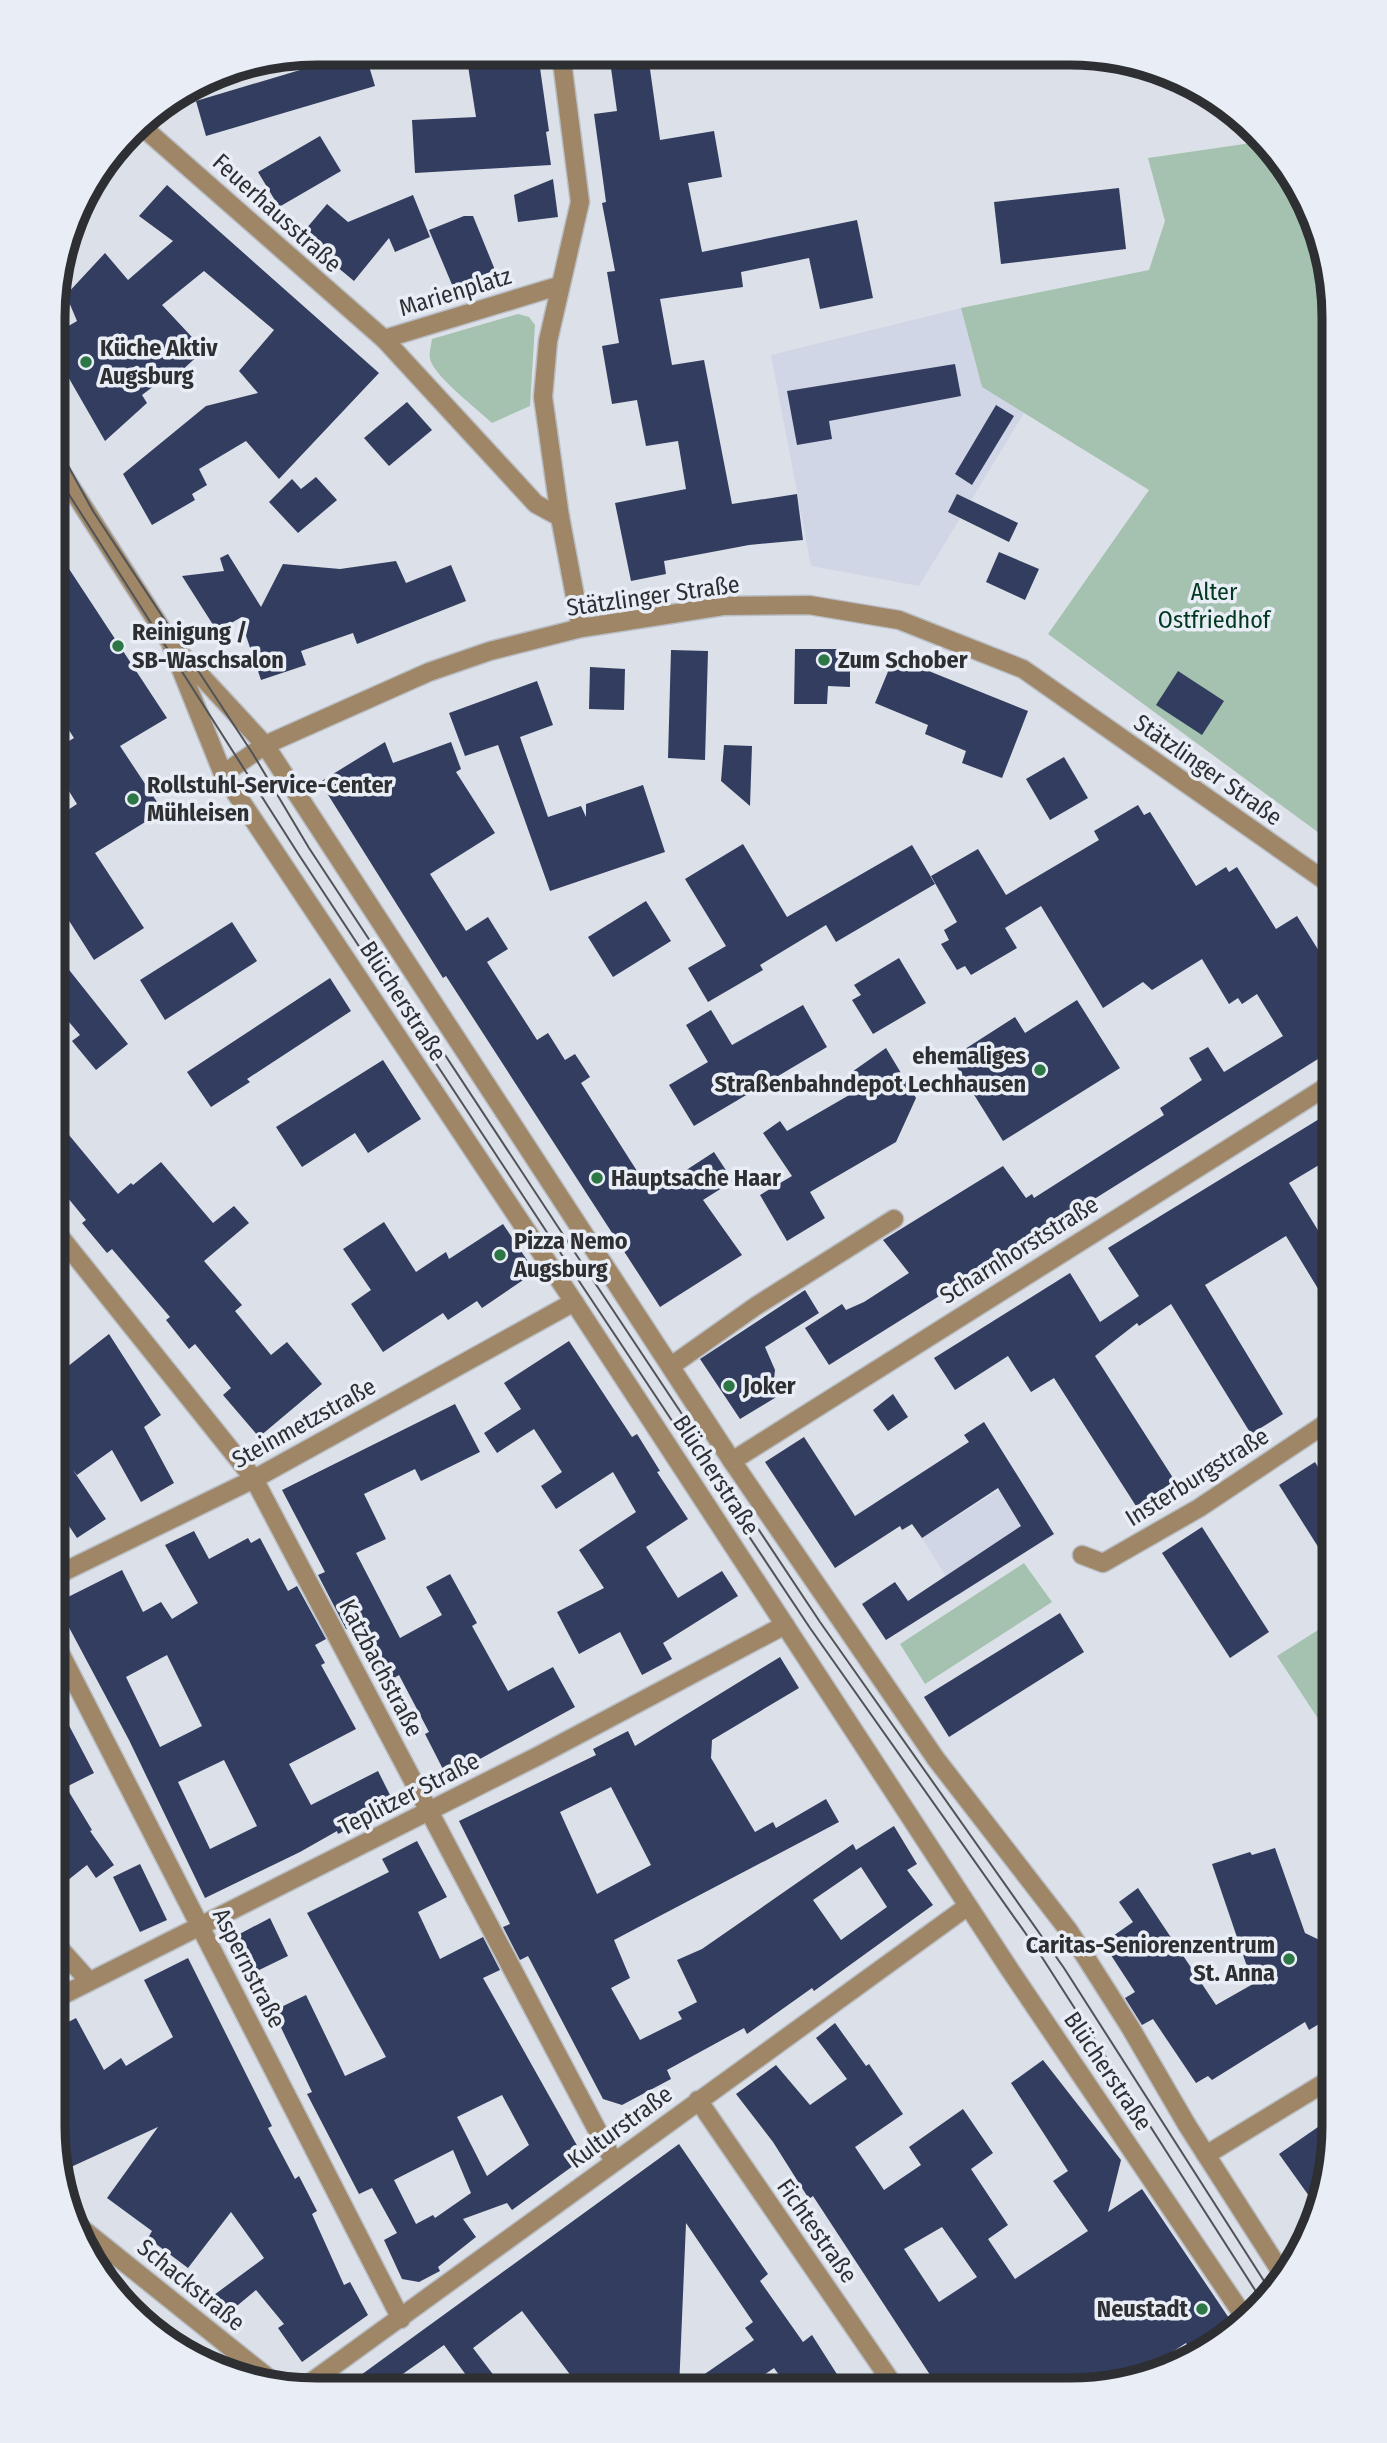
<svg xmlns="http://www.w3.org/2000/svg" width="1387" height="2443" font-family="'Fira Sans Condensed',sans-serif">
<rect width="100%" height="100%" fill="#dce0e9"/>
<g fill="#d0d6e6">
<path d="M961 308 982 387 1024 413 919 586 811 566 771 355Z"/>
<path d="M999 1490 1034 1546 958 1596 922 1538Z"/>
</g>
<g fill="#a4c2af">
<path d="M1265 141 1290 169 1320 231 1334 316V844L1048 634 1149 490 982 387 961 308 1149 270 1165 221 1148 158Z"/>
<path d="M518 314 529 317 535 325 530 406 492 423C476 408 440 381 431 362 428 355 431 346 432 339Z"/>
<path d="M1024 1563 1052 1602 925 1684 900 1644Z"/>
<path d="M1334 1620V1743L1277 1656Z"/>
</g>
<g fill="#323d5f" fill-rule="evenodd">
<path d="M357 53H365L375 86 206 136 196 101Z"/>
<path d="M466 53 538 54 549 131 546 132 551 165 415 173 412 120 476 117Z"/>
<path d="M609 54 648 55 660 140 714 131 722 177 688 183 702 252 857 220 873 298 820 309 809 258 741 272 743 287 660 299 672 365 704 360 732 504 797 494 803 540 749 545 664 561 666 574 631 581 615 503 686 489 678 441 646 446 637 400 612 404 602 346 619 343 607 272 615 271 602 203 606 202 594 114 617 111Z"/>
<path d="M320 136 341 171 279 207 258 172Z"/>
<path d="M553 179 558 217 518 222 514 195Z"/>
<path d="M167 185 379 373 279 479 246 441 199 469 207 485 192 494 195 500 152 525 123 474 206 406 258 393 239 371 274 330 204 271 162 305 204 350 178 374 175 370 142 395 147 403 105 441 55 354V334L77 321 66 295 105 253 128 280 173 241 139 216Z"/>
<path d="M1119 188 1126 249 1001 264 994 202Z"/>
<path d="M413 195 430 237 395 252 389 238 354 281 300 236 327 204 348 222Z"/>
<path d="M464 216H473L495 270 453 287 429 230Z"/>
<path d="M955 364 961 396 829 421 832 439 797 445 787 391Z"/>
<path d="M407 402 432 430 389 466 364 438Z"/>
<path d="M996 405 1014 416 972 485 955 474Z"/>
<path d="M316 477 337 500 298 533 269 502 292 479 301 489Z"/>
<path d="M957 494 1018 523 1009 542 948 512Z"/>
<path d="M54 546 167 718 120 746 163 811 95 853 144 928 94 960 54 897V819L77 804 54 767V750L74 738 54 707V673L68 665 54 643Z"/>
<path d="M999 552 1039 569 1025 600 986 582Z"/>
<path d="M228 554 261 607 283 564 340 569 396 561 406 583 451 565 466 601 357 644 353 633 301 651 306 665 261 680 240 618 217 631 182 576 224 571 220 558Z"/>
<path d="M795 649H850V687L828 686 827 704H794Z"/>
<path d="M671 650 708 651 705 760 668 758Z"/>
<path d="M894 657 1028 711 1002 778 962 763 966 751 925 734 928 725 875 703Z"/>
<path d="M590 667 625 669 624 710 589 709Z"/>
<path d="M1178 671 1224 701 1202 735 1156 705Z"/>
<path d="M537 681 553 725 520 737 548 817 581 806 586 817V804L643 785 665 852 550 891 498 745 465 756 449 713Z"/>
<path d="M385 742 393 763 451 742 461 769 456 772 495 833 430 874 466 931 488 917 508 949 487 962 537 1040 548 1033 565 1060 575 1054 590 1077 581 1083 651 1193 714 1152 733 1181 703 1200 742 1255 660 1307 446 976 443 978 320 782Z"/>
<path d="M724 745 752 746 750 806 721 781Z"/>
<path d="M1064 757 1088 798 1050 820 1026 779Z"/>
<path d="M1138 805 1144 815 1150 812 1196 886 1226 867 1229 872 1237 867 1276 929 1297 916 1334 975V1049L829 1365 805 1328 842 1304 846 1310 864 1302 909 1273 883 1240 1003 1166 1026 1198 1032 1194 1034 1198 1164 1115 1160 1108 1202 1080 1189 1058 1208 1047 1224 1072 1283 1036 1257 994 1242 1004 1238 998 1229 1004 1202 959 1152 990 1143 982 1103 1008 1041 906 1005 928 1017 948 971 975 965 966 957 970 941 944 949 940 944 930 957 922 931 876 978 849 1006 895 1099 840 1094 831Z"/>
<path d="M743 844 787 917 912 845 935 884 836 942 826 925 760 965 763 970 708 1002 688 968 726 946 685 879Z"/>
<path d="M646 901 671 941 613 977 588 937Z"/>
<path d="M232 922 257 961 165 1020 140 980Z"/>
<path d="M899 958 926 1003 873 1034 852 1000 861 995 854 985Z"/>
<path d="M66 966 128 1044 96 1070 72 1041 80 1035 54 1004V977Z"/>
<path d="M330 978 351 1011 247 1079 250 1082 211 1107 187 1072Z"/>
<path d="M1077 1000 1120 1068 1003 1141 951 1058 1015 1017 1025 1033Z"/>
<path d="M803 1005 827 1047 694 1126 669 1085 708 1062 686 1025 711 1010 732 1045Z"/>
<path d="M886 1048 916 1098 896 1142 810 1192 825 1218 787 1241 760 1195 792 1176 763 1133 780 1121 787 1131 858 1090 849 1074Z"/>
<path d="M383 1060 421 1119 368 1153 355 1133 302 1167 276 1127Z"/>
<path d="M1334 1110V1156L1289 1183 1319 1232 1326 1227 1334 1240V1315L1286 1236 1205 1285 1283 1414 1251 1434 1171 1304 1139 1326 1137 1323 1095 1356 1175 1481 1136 1506 1054 1378 1031 1392 1008 1356 955 1390 934 1358 1070 1273 1100 1322 1139 1296 1108 1248Z"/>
<path d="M54 1117 118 1194 131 1183 133 1185 161 1162 213 1223 234 1206 249 1223 204 1261 242 1305 235 1311 271 1355 287 1342 322 1384 259 1437 223 1395 231 1388 195 1344 189 1349 166 1320 170 1317 112 1249 107 1253 82 1223 86 1220 54 1181Z"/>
<path d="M384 1222 416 1272 446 1252 449 1259 503 1224 535 1272 482 1308 477 1301 448 1320 443 1313 383 1352 351 1304 371 1290 343 1249Z"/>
<path d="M805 1290 819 1313 765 1347 775 1370 774 1379 783 1393 740 1419 700 1359Z"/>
<path d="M109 1334 161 1415 144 1427 174 1483 141 1502 112 1450 77 1475 73 1470 106 1519 77 1538 53 1502V1471L67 1462 53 1443V1378Z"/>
<path d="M569 1341 632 1437 637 1434 660 1471 657 1472 688 1519 646 1547 678 1598 722 1571 738 1596 663 1643 672 1659 642 1675 620 1632 579 1654 557 1612 604 1588 579 1550 636 1512 613 1472 556 1509 541 1486 562 1472 534 1429 497 1453 484 1433 521 1409 504 1383Z"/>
<path d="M893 1394 908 1417 888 1431 873 1410Z"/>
<path d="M455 1404 480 1452 421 1481 415 1469 364 1494 386 1539 356 1553 400 1638 442 1615 426 1587 450 1574 477 1623 472 1626 508 1691 553 1667 575 1707 447 1777 425 1734 429 1732 399 1675 384 1684 353 1626 346 1629 318 1575 325 1572 282 1490Z"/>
<path d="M984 1422 1054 1534 886 1640 862 1604 895 1582 908 1601 1021 1526 998 1488 922 1538 912 1524 902 1530 900 1526 835 1568 765 1462 804 1437 855 1516 969 1442 964 1435Z"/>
<path d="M1315 1462 1334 1494V1572L1279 1485Z"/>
<path d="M1202 1527 1269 1632 1230 1658 1162 1553Z"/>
<path d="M194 1531 209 1559 248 1538 251 1543 260 1538 288 1591 297 1586 326 1639 315 1645 325 1663 321 1665 356 1729 289 1764 311 1805 378 1771 395 1805 338 1834 337 1831 300 1852 205 1898 129 1740 56 1603 122 1570 143 1612 161 1602 172 1619 198 1603 165 1545ZM167 1655 202 1726 160 1747 126 1677ZM224 1760 257 1826 210 1849 178 1782Z"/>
<path d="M1060 1613 1084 1652 949 1737 924 1697Z"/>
<path d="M780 1657 799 1688 712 1740 711 1758 755 1832 773 1822 776 1828 826 1799 839 1822 614 1940 630 1978 611 1988 640 2040 682 2019 678 2012 697 2002 677 1960 702 1949 853 1844 856 1850 894 1826 917 1864 907 1870 933 1905 814 1991 812 1988 747 2034 744 2028 667 2070 671 2079 622 2105 603 2099 528 1956 520 1960 503 1927 510 1924 459 1821 596 1755 593 1749 628 1731 635 1746ZM611 1787 651 1865 597 1894 560 1812ZM861 1867 887 1907 841 1940 813 1900Z"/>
<path d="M53 1695 94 1773 66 1787 92 1830 90 1831 114 1865 96 1878 87 1865 53 1892Z"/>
<path d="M417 1841 447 1897 418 1912 440 1959 483 1937 500 1970 483 1978 584 2158 512 2210 507 2203 463 2219 476 2237 438 2267 440 2271 419 2282 402 2279 384 2240 397 2233 372 2188 359 2194 307 2094 312 2092 273 2011 306 1995 345 2076 386 2057 307 1913 389 1872 382 1859ZM502 2095 529 2145 487 2176 457 2117ZM453 2150 471 2193 435 2218 433 2215 416 2224 394 2180Z"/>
<path d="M1275 1848 1305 1933 1334 1947V2004L1325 2009 1329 2018 1309 2030 1305 2022 1212 2080 1208 2076 1196 2083 1153 2019 1142 2025 1125 1998 1135 1992 1103 1943 1133 1922 1119 1902 1138 1888 1216 2005 1253 1984 1212 1864 1250 1852 1252 1855Z"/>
<path d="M140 1864 167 1920 140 1932 113 1877Z"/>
<path d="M270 1918 288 1956 249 1975 230 1939Z"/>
<path d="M188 1958 272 2126 268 2128 295 2179 299 2176 317 2211 312 2214 344 2285 350 2282 368 2315 302 2362 278 2328 284 2324 256 2290 232 2310 214 2295 264 2258 231 2212 188 2268 148 2238 152 2231 107 2198 158 2127 60 2172 52 2127 53 2030 76 2018 104 2070 121 2058 126 2066 173 2037 144 1980Z"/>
<path d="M835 2023 866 2066 869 2064 903 2114 855 2147 884 2190 921 2165 909 2147 963 2109 993 2153 971 2169 1008 2225 988 2239 1015 2279 1088 2231 1053 2181 1068 2171 1011 2083 1043 2060 1121 2160 1108 2212 1142 2189 1237 2330 1194 2356 1186 2343 1149 2367 1156 2376 1071 2390H940L813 2196 809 2199 773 2142 736 2094 776 2065 810 2105 847 2079 816 2038ZM942 2227 977 2277 939 2302 904 2249Z"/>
<path d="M1318 2127 1333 2149 1319 2210 1279 2154Z"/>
<path d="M679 2144 768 2274 760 2281 803 2342 812 2335 847 2390H790L774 2368 742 2390 683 2389 754 2340 745 2328 753 2322 686 2223 679 2389H581L522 2311 473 2348 504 2389H456L466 2375 444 2345 397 2378 406 2389 343 2388Z"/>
</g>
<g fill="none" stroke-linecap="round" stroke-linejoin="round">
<defs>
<g id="minor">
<path d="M561 54 580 202 548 341 543 397 560 517 581 628"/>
<path d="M138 123 384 339 536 504 560 517"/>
<path d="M384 339 558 286"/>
<path d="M54 461 170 642 223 774 574 1302 1010 1970 1247 2321"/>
<path d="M177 650 265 745 732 1461 936 1759 1069 1931 1130 2027 1187 2125 1285 2278"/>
<path d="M223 774 265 745 429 672 490 651 581 628 723 606 809 605 899 620 1023 669 1334 887"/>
<path d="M54 1229 254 1479 614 2162"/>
<path d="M671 1366 756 1306 894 1219"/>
<path d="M732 1461 1334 1082"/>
<path d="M1082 1555 1103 1563 1199 1508 1334 1418"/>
<path d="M53 1577 254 1479 574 1302"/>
<path d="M53 1639 401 2319"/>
<path d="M53 1941 89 1981"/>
<path d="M53 2000 538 1756 785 1625"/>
<path d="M698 2100 897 2390"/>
<path d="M1206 2155 1334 2077"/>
<path d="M70 2219 281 2388"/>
<path d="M303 2388 968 1906"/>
</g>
</defs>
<use href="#minor" stroke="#b9bdc4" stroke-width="21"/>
<use href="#minor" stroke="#9e8666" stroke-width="18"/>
<g stroke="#505357" stroke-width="2">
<path d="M55 442 93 511 253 754 309 848 587 1271 820 1622 1064 1968 1273 2295"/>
<path d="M54 471 299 855 577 1278 810 1628 1038 1951 1264 2304"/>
</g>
</g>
<g fill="#2c7745" stroke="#e9edf6" stroke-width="2.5">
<circle cx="86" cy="362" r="7"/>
<circle cx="118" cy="646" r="7"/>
<circle cx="824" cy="660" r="7"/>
<circle cx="133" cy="799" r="7"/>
<circle cx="1040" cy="1070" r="7"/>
<circle cx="597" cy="1178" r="7"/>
<circle cx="500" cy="1255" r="7"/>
<circle cx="729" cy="1386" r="7"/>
<circle cx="1289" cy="1959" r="7"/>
<circle cx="1202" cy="2309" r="7"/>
</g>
<g text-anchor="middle" stroke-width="7" stroke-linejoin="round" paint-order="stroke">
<g font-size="24" fill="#2d2f32" stroke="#e9edf6">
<text transform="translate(277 213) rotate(42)" y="8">Feuerhausstraße</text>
<text transform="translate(455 292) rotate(-17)" y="8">Marienplatz</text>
<text transform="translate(653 596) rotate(-8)" y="8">Stätzlinger Straße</text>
<text transform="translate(1208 770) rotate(35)" y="8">Stätzlinger Straße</text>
<text transform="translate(403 1001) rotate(57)" y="8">Blücherstraße</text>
<text transform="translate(1019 1250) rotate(-32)" y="8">Scharnhorststraße</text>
<text transform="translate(304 1423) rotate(-29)" y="8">Steinmetzstraße</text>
<text transform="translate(716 1475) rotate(57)" y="8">Blücherstraße</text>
<text transform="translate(1197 1477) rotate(-32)" y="8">Insterburgstraße</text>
<text transform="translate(381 1668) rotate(62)" y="8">Katzbachstraße</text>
<text transform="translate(409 1794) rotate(-27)" y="8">Teplitzer Straße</text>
<text transform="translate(249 1968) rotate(63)" y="8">Aspernstraße</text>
<text transform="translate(1108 2071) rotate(56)" y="8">Blücherstraße</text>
<text transform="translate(620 2127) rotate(-36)" y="8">Kulturstraße</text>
<text transform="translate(817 2231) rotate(55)" y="8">Fichtestraße</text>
<text transform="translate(191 2285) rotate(39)" y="8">Schackstraße</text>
</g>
<g font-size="24" font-weight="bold" fill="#2d2f32" stroke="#e9edf6" text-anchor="start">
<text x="100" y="356">Küche Aktiv<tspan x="100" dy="28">Augsburg</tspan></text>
<text x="132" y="640">Reinigung /<tspan x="132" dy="28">SB-Waschsalon</tspan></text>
<text x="838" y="668">Zum Schober</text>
<text x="147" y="793">Rollstuhl-Service-Center<tspan x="147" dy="28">Mühleisen</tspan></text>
<text x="1026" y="1064" text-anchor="end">ehemaliges<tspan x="1026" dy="28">Straßenbahndepot Lechhausen</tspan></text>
<text x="611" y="1186">Hauptsache Haar</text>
<text x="514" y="1249">Pizza Nemo<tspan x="514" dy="28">Augsburg</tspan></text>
<text x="743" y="1394">Joker</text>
<text x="1275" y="1953" text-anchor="end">Caritas-Seniorenzentrum<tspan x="1275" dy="28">St. Anna</tspan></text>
<text x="1188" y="2317" text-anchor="end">Neustadt</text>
</g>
<g font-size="24" fill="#00381f" stroke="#e9edf6">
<text x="1214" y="600">Alter<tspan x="1214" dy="28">Ostfriedhof</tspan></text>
</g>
</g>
<path d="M0 0H1387V2443H0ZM317 65H1070A252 252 0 0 1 1322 317V2126A252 252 0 0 1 1070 2378H317A252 252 0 0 1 65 2126V317A252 252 0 0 1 317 65Z" fill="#e9edf6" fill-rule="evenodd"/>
<path fill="none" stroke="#2d2f32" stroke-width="9" d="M317 65H1070A252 252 0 0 1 1322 317V2126A252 252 0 0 1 1070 2378H317A252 252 0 0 1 65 2126V317A252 252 0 0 1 317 65Z"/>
</svg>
